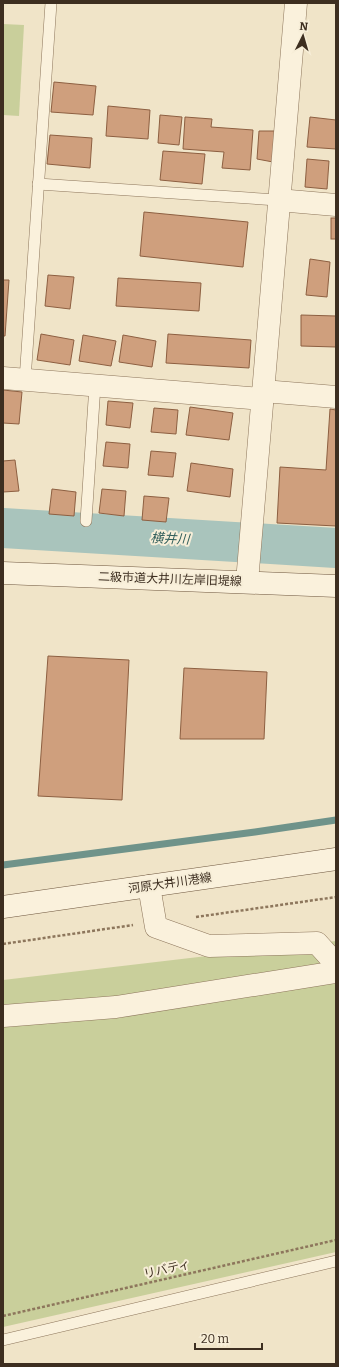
<svg xmlns="http://www.w3.org/2000/svg" width="339" height="1367" font-family="Bitter,'Noto Sans JP',serif">
<rect width="100%" height="100%" fill="#f0e4c8"/>
<g fill="#c9cf9b">
<path d="M3 24 24 25 19 116 3 115Z"/>
<path d="M336 941V1252L3 1327V980Z"/>
</g>
<g fill="none" stroke-linecap="round" stroke-linejoin="round">
<path stroke="#6f938a" stroke-width="7" d="M3 865 255 832 336 820"/>
<path stroke="#a9c4bc" stroke-width="40" d="M3 528 336 548"/>
</g>
<g fill="#cf9f7d" stroke="#8d5f41">
<path d="M54 82 96 86 93 115 51 112Z"/>
<path d="M108 106 150 110 148 139 106 136Z"/>
<path d="M160 115 182 117 179 145 158 143Z"/>
<path d="M185 117 212 119 211 127 253 130 250 170 222 168 224 152 183 149Z"/>
<path d="M310 117 336 120V149L307 147Z"/>
<path d="M259 131H275L273 162 257 159Z"/>
<path d="M50 135 92 138 90 168 47 164Z"/>
<path d="M163 151 205 154 202 184 160 180Z"/>
<path d="M307 159 329 161 327 189 305 187Z"/>
<path d="M144 212 248 222 243 267 140 256Z"/>
<rect x="331" y="218" width="5" height="21"/>
<path d="M310 259 330 262 327 297 306 295Z"/>
<path d="M48 275 74 277 70 309 45 306Z"/>
<path d="M118 278 201 283 199 311 116 306Z"/>
<path d="M3 280H9L5 336H3Z"/>
<path d="M301 315 336 316V347L301 346Z"/>
<path d="M41 334 74 340 70 365 37 360Z"/>
<path d="M168 334 251 340 249 368 166 363Z"/>
<path d="M83 335 116 341 111 366 79 361Z"/>
<path d="M123 335 156 341 152 367 119 362Z"/>
<path d="M3 390 22 392 19 424 3 423Z"/>
<path d="M108 401 133 403 130 428 106 425Z"/>
<path d="M190 407 233 413 229 440 186 435Z"/>
<path d="M154 408 178 410 176 434 151 432Z"/>
<path d="M330 409 336 410V526L277 523 280 467 326 470Z"/>
<path d="M106 442 130 444 128 468 103 466Z"/>
<path d="M151 451 176 453 173 477 148 475Z"/>
<path d="M15 460 19 491 3 492V461Z"/>
<path d="M191 463 233 469 230 497 187 491Z"/>
<path d="M52 489 76 492 74 516 49 514Z"/>
<path d="M102 489 126 491 124 516 99 513Z"/>
<path d="M144 496 169 498 166 522 142 520Z"/>
<path d="M48 656 129 660 122 800 38 796Z"/>
<path d="M184 668 267 672 264 739H180Z"/>
</g>
<g fill="none" stroke-linecap="round" stroke-linejoin="round">
<defs>
<g id="lane">
<path d="M38 184 278 200"/>
<path d="M25 380 51 3"/>
<path d="M86 521 95 385"/>
<path d="M3 1340 336 1261"/>
</g>
<g id="street">
<path d="M278 200 336 205"/>
<path d="M3 378 263 399"/>
<path d="M263 391 336 397"/>
<path d="M247 582 296 3"/>
<path d="M149 886 156 927 209 946 317 943 336 964"/>
<path d="M3 1016 116 1007 336 972"/>
</g>
<g id="secondary">
<path d="M3 573 336 586"/>
<path d="M3 907 336 859"/>
</g>
</defs>
<use href="#lane" stroke="#8d765c" stroke-width="12"/>
<use href="#street" stroke="#8d765c" stroke-width="23"/>
<use href="#secondary" stroke="#6f573f" stroke-width="23"/>
<g stroke="#8d765c" stroke-width="2.5" stroke-dasharray="3 2" stroke-linecap="butt">
<path d="M196 917 336 897"/>
<path d="M3 944 133 925"/>
<path d="M3 1316 336 1240"/>
</g>
<use href="#lane" stroke="#faf1dc" stroke-width="11"/>
<use href="#street" stroke="#faf1dc" stroke-width="22"/>
<use href="#secondary" stroke="#faf1dc" stroke-width="22"/>
</g>
<g text-anchor="middle" stroke-width="4" stroke-linejoin="round" paint-order="stroke">
<g font-size="12" fill="#3d2e20" stroke="#f7eed8">
<text transform="translate(170 579) rotate(2)" y="4">二級市道大井川左岸旧堤線</text>
<text transform="translate(170 883) rotate(-8)" y="4">河原大井川港線</text>
<text transform="translate(167 1269) rotate(-13)" y="4">リバティ</text>
</g>
<g font-size="13" font-style="italic" fill="#2f5d5a" stroke="#f7eed8">
<text transform="translate(170 538) rotate(3)" y="5">横井川</text>
</g>
</g>
<rect width="339" height="1367" fill="none" stroke="#3d2e20" stroke-width="8"/>
<g transform="translate(303 36) rotate(5)" stroke="#f7eed8" stroke-width="3" paint-order="stroke">
<path d="M0-3L7 15L0 10L-7 15Z" fill="#3d2e20"/>
<text y="-6" font-size="11" font-weight="bold" text-anchor="middle" fill="#3d2e20">N</text>
</g>
<path d="M195 1343v6h67v-6" fill="none" stroke="#3d2e20" stroke-width="2"/>
<text x="201" y="1343" font-size="12" fill="#3d2e20" stroke="#f7eed8" stroke-width="3" paint-order="stroke">20 m</text>
</svg>
